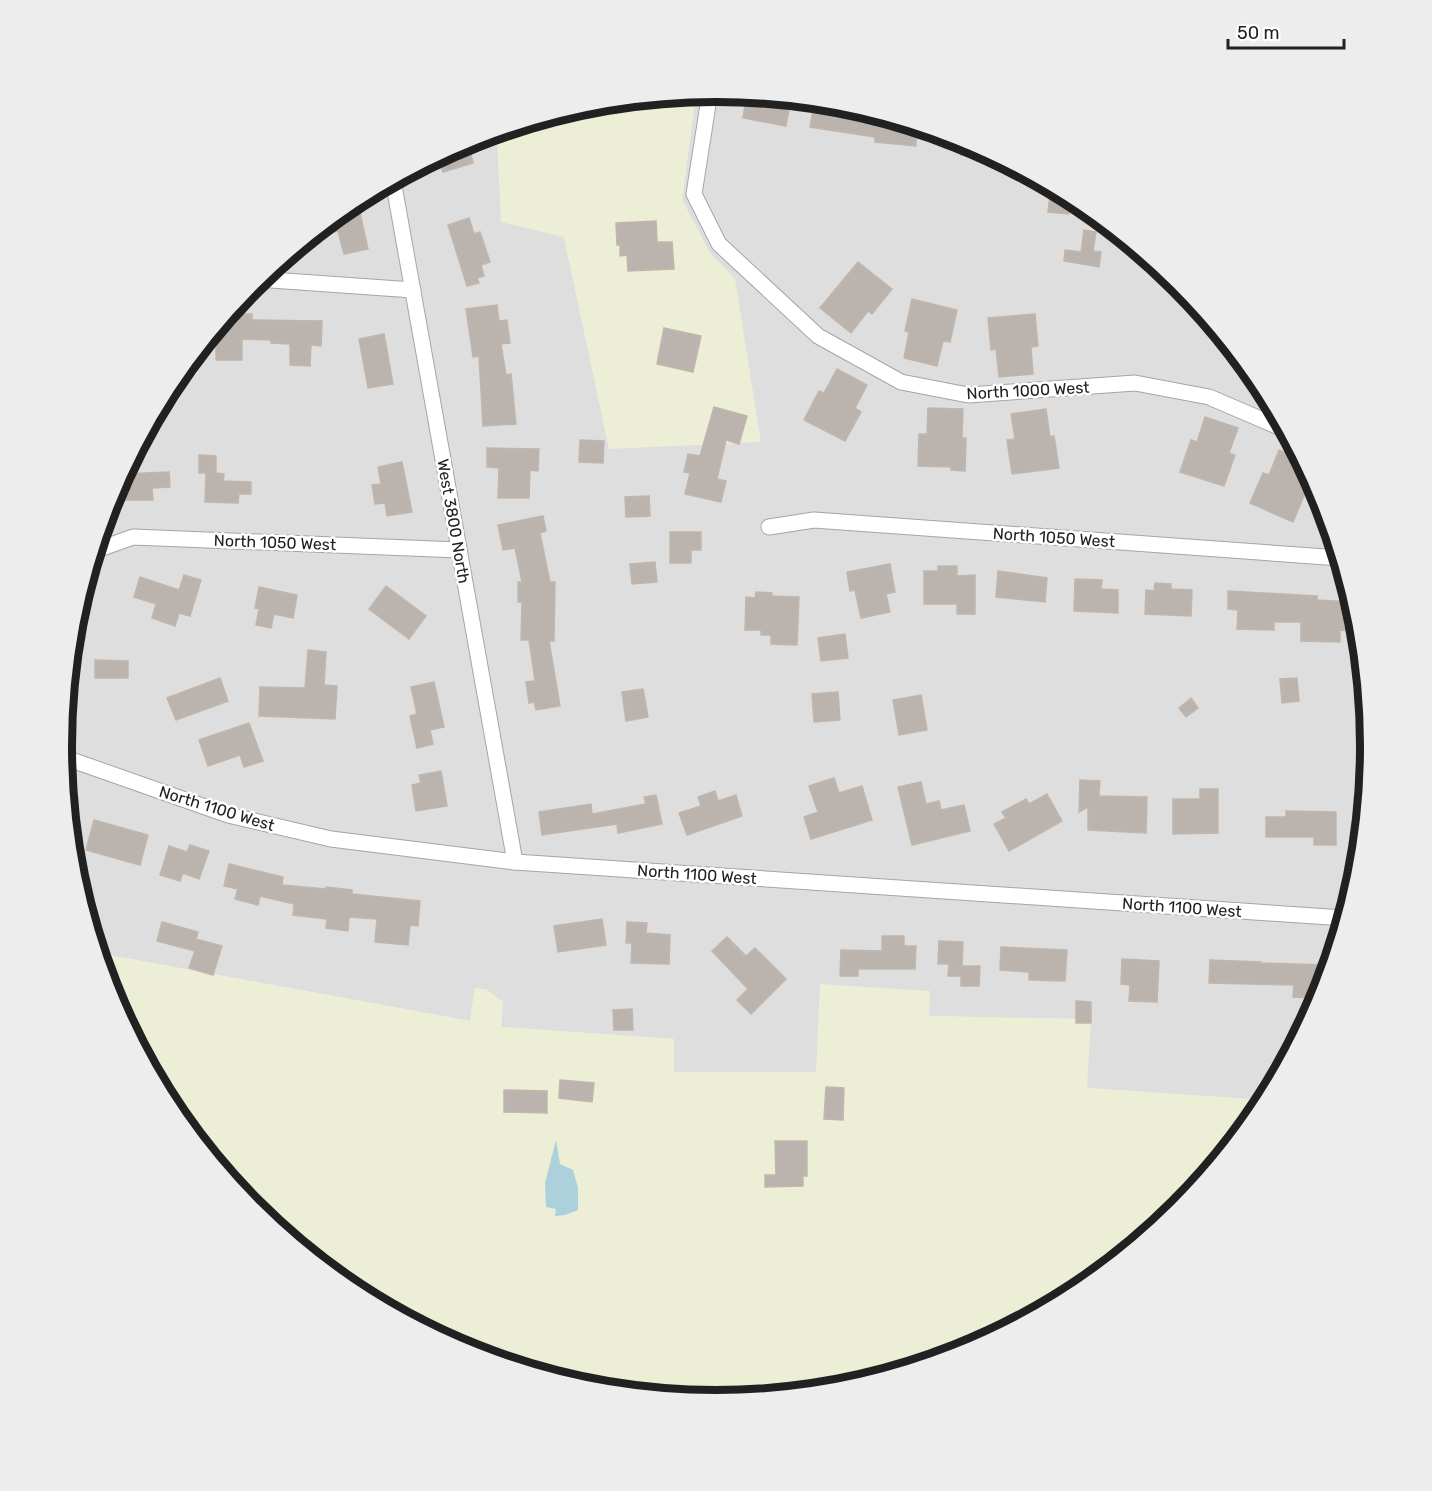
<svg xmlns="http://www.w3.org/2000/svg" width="1432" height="1491" font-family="Rubik,sans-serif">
<rect width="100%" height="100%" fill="#f1eee9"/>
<path fill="#dfdede" d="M716 91 844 104 967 141 1080 201 1179 283 1260 382 1321 495 1358 618 1370 746 1358 874 1321 996 1265 1100 1086 1088 1091 1020 929 1016V991L816 1072H674V1039L501 1027 503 1002 487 990 475 988 470 1021 98 953 74 873 62 745 74 617 111 495 172 382 253 282 353 201 466 141 497 131 501 221 564 236 609 449 735 279 710 253 682 200 696 93Z"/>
<g fill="#eceed6">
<path d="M696 93 682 200 710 253 735 279 761 442 609 449 564 237 501 222 497 131 589 104Z"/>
<path d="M98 953 470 1021 475 988 487 990 503 1002 501 1027 674 1039V1072H816L820 984 930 991 929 1016 1091 1019 1087 1088 1265 1100 1260 1109 1179 1209 1079 1290 966 1350 843 1387 716 1400 588 1387 465 1350 352 1290 253 1208 172 1109 111 996Z"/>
</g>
<path fill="#acd0dc" d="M556 1140 560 1164 573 1170 578 1188V1210L565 1215 555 1216 556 1209 546 1207 545 1183Z"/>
<g fill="#bbb4ae" stroke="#c2b6ac" stroke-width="1.5">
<path d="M747 94 772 96 771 101 790 104 786 126 743 118Z"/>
<path d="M814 103 876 113 967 141 999 158 961 155 962 149 944 148V141L916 138V146L875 142V137L810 127Z"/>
<path d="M467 140 473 163 443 172 438 156Z"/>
<path d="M1051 186 1071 197 1069 214 1048 212Z"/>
<path d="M357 199 368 249 344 254 338 231 333 232 331 219Z"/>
<path d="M469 218 474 234 480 232 490 262 481 265 484 276 477 278 479 283 467 286 448 225Z"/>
<path d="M656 221 657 242H672L674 269 628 271 627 255 620 256V245H617L616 223Z"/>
<path d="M1084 230 1096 232 1093 251 1101 252 1099 267 1064 261 1065 250 1081 252Z"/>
<path d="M858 262 892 289 872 314 868 311 851 333 820 308Z"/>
<path d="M912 299 957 310 950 342 943 341 937 366 904 358 909 332 905 331Z"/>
<path d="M497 305 499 321 507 320 510 343 501 344 506 375 511 374 516 424 483 426 479 356 473 357 466 309Z"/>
<path d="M228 314H252V320L322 321 321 346 311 345 310 366 290 365V344L271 343V340L242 339V360H216V337H208Z"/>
<path d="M1035 314 1038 346 1031 347 1033 374 999 377 996 349 991 350 988 318Z"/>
<path d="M664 328 701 336 693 372 657 364Z"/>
<path d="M384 334 393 384 368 388 359 339Z"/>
<path d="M837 369 867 385 855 408 861 412 845 441 804 420 819 391 824 393Z"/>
<path d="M714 407 747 416 739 444 726 440 717 479 726 481 721 502 685 494 690 473 684 472 688 454 700 456Z"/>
<path d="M928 408 963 409 962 438H966L965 471 951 470V467L918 466 919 434H927Z"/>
<path d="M1046 409 1050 437 1054 436 1059 468 1012 474 1007 440 1015 439 1011 414Z"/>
<path d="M1205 417 1238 428 1229 453 1235 455 1224 486 1180 472 1191 440 1197 442Z"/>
<path d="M580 440 604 441 603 463 579 462Z"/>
<path d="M487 448 539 449 538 471 530 470 529 498H498L499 468 487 467Z"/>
<path d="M1279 450 1302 460 1308 472 1301 489 1306 491 1293 522 1250 503 1263 473 1269 475Z"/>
<path d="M199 455 216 456V473L224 474 223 481 251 482V494H239L238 503 205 502 206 473H199Z"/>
<path d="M402 462 412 512 387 516 385 503 375 504 372 485 381 484 378 467Z"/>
<path d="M169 472 170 487 152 488 153 500H125L124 474Z"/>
<path d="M649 496 650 516 626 517 625 497Z"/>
<path d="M543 516 546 531 540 533 550 582H555L554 641H549L560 706 536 710 534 702 529 703 526 682 535 681 529 640H521L522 602H518V582H522L515 548 503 550 498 525Z"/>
<path d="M670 532H701V550H691V563H670Z"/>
<path d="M655 562 657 582 632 584 630 564Z"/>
<path d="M890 564 895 592 886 594 890 612 861 618 855 590 850 591 847 572Z"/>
<path d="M938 566H957V576L975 575V614H957V604H924V571H938Z"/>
<path d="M998 571 1047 578 1045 602 996 597Z"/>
<path d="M184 575 201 580 190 616 179 613 175 626 152 618 156 604 134 597 140 577 179 590Z"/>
<path d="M1075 579 1102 580 1101 589 1118 590V613L1074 611Z"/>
<path d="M1155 583 1171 584V589L1192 590 1191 616 1145 614 1146 590 1154 591Z"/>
<path d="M386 586 426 616 409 639 369 609Z"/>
<path d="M259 587 297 595 293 618 274 614 271 628 256 625 259 609 255 608Z"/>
<path d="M1228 591 1317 596V600L1353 602 1354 631 1340 630V642L1301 641V622H1274V630L1237 629 1238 610 1228 609Z"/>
<path d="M756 592 772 593V596L799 597 797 645 771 644V635H761V630H745L746 597 755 598Z"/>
<path d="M845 634 848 658 821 661 818 638Z"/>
<path d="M308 650 326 652 324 685 337 686 335 719 259 716 260 687 305 688Z"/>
<path d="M95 660 128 661V678H95Z"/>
<path d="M220 678 228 701 176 720 167 698Z"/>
<path d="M1297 678 1299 701 1282 703 1280 679Z"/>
<path d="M434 682 444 727 430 730 433 744 417 748 410 716 417 714 411 687Z"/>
<path d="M643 689 648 717 626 721 622 692Z"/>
<path d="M838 692 840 720 814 722 812 694Z"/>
<path d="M921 695 927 730 899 735 893 700Z"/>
<path d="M1191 698 1198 708 1186 717 1179 708Z"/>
<path d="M249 723 263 761 244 767 240 755 208 766 199 740Z"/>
<path d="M441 771 447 806 416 811 412 785 421 783 419 775Z"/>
<path d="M834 778 839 793 862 786 872 820 811 839 804 817 818 812 809 786Z"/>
<path d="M1080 780 1100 781 1099 796 1147 797 1146 833 1088 830V807L1079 812Z"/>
<path d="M921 782 926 804 939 801 941 810 964 805 970 831 912 845 898 787Z"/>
<path d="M1200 789H1218V833L1173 834V799H1200Z"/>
<path d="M715 791 718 801 736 795 742 816 687 835 679 813 701 806 698 797Z"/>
<path d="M1047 794 1062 821 1009 851 994 824 1006 818 1002 812 1026 799 1029 804Z"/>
<path d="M656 795 662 824 618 833 617 824 542 835 539 812 591 804 592 814 646 804 644 797Z"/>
<path d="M1286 811 1336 812V845H1314V837H1266V817H1286Z"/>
<path d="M94 820 148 835 140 865 86 850Z"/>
<path d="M190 845 209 851 199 879 183 873 180 881 160 875 169 846 187 852Z"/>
<path d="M229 864 283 877 282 885 326 889V887L352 890V894L420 901 418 926 410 925 408 945 375 942 377 919 349 917 348 931 326 928 327 919 293 915 294 904 260 896 258 905 235 899 238 889 224 886Z"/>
<path d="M602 919 606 945 558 952 554 926Z"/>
<path d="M162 922 198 932 196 939 222 946 213 975 189 968 195 951 157 941Z"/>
<path d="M627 922 647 923 646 933 670 935 669 964 631 963 632 943H626Z"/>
<path d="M882 936H904V946H916L915 969H858V976H840L841 950 882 951Z"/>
<path d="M727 937 746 956 755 948 786 979 751 1014 737 1000 748 989 712 951Z"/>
<path d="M939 941 963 942 962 966H980L979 986H961V976H948L949 964H938Z"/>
<path d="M1001 947 1067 950 1065 981 1029 980V972L1000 970Z"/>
<path d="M1122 959 1159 961 1157 1002 1129 1001 1130 985 1121 984Z"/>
<path d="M1210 960 1261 962V963L1330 965 1323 988 1315 987V998L1293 997 1294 985 1209 983Z"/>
<path d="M1076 1001 1091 1002V1023H1076Z"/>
<path d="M632 1009 633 1030H614L613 1010Z"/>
<path d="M560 1080 594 1083 592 1102 559 1098Z"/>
<path d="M826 1087 844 1088 843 1120 824 1119Z"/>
<path d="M504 1090 547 1091V1113L504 1112Z"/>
<path d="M775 1141H807V1176H803V1186L765 1187V1175H776Z"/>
</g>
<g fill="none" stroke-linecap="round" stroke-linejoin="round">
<defs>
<g id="minor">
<path d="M710 92 694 194 719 244 818 336 901 382 968 395 1135 383 1209 397 1286 430"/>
<path d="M393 180 515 862"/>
<path d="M257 279 413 290"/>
<path d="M769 527 814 520 1340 558"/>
<path d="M94 551 133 537 459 550"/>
<path d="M63 757 228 815 331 839 515 862 1344 918"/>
</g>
</defs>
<use href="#minor" stroke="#a5a5a5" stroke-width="17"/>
<use href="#minor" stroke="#fff" stroke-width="15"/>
</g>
<g text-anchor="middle" stroke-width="5" stroke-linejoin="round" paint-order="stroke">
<g font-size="16" fill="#212121" stroke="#fff">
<text transform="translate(1028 390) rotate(-3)" y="6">North 1000 West</text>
<text transform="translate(454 521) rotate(80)" y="6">West 3800 North</text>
<text transform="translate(1054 537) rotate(4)" y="6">North 1050 West</text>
<text transform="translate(275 542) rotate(2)" y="6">North 1050 West</text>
<text transform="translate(217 808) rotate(17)" y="6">North 1100 West</text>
<text transform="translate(697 874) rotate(4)" y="6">North 1100 West</text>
<text transform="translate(1182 907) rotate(4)" y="6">North 1100 West</text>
</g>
</g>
<path d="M0 0H1432V1491H0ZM72 746a644 644 0 1 1 1288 0a644 644 0 1 1-1288 0Z" fill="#ededed" fill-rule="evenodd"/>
<path fill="none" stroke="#212121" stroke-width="8" d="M72 746a644 644 0 1 1 1288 0a644 644 0 1 1-1288 0Z"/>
<path d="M1228 39v9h116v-9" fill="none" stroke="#212121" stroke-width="3"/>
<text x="1237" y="39" font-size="18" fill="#212121" stroke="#ffffff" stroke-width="4.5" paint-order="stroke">50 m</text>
</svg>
